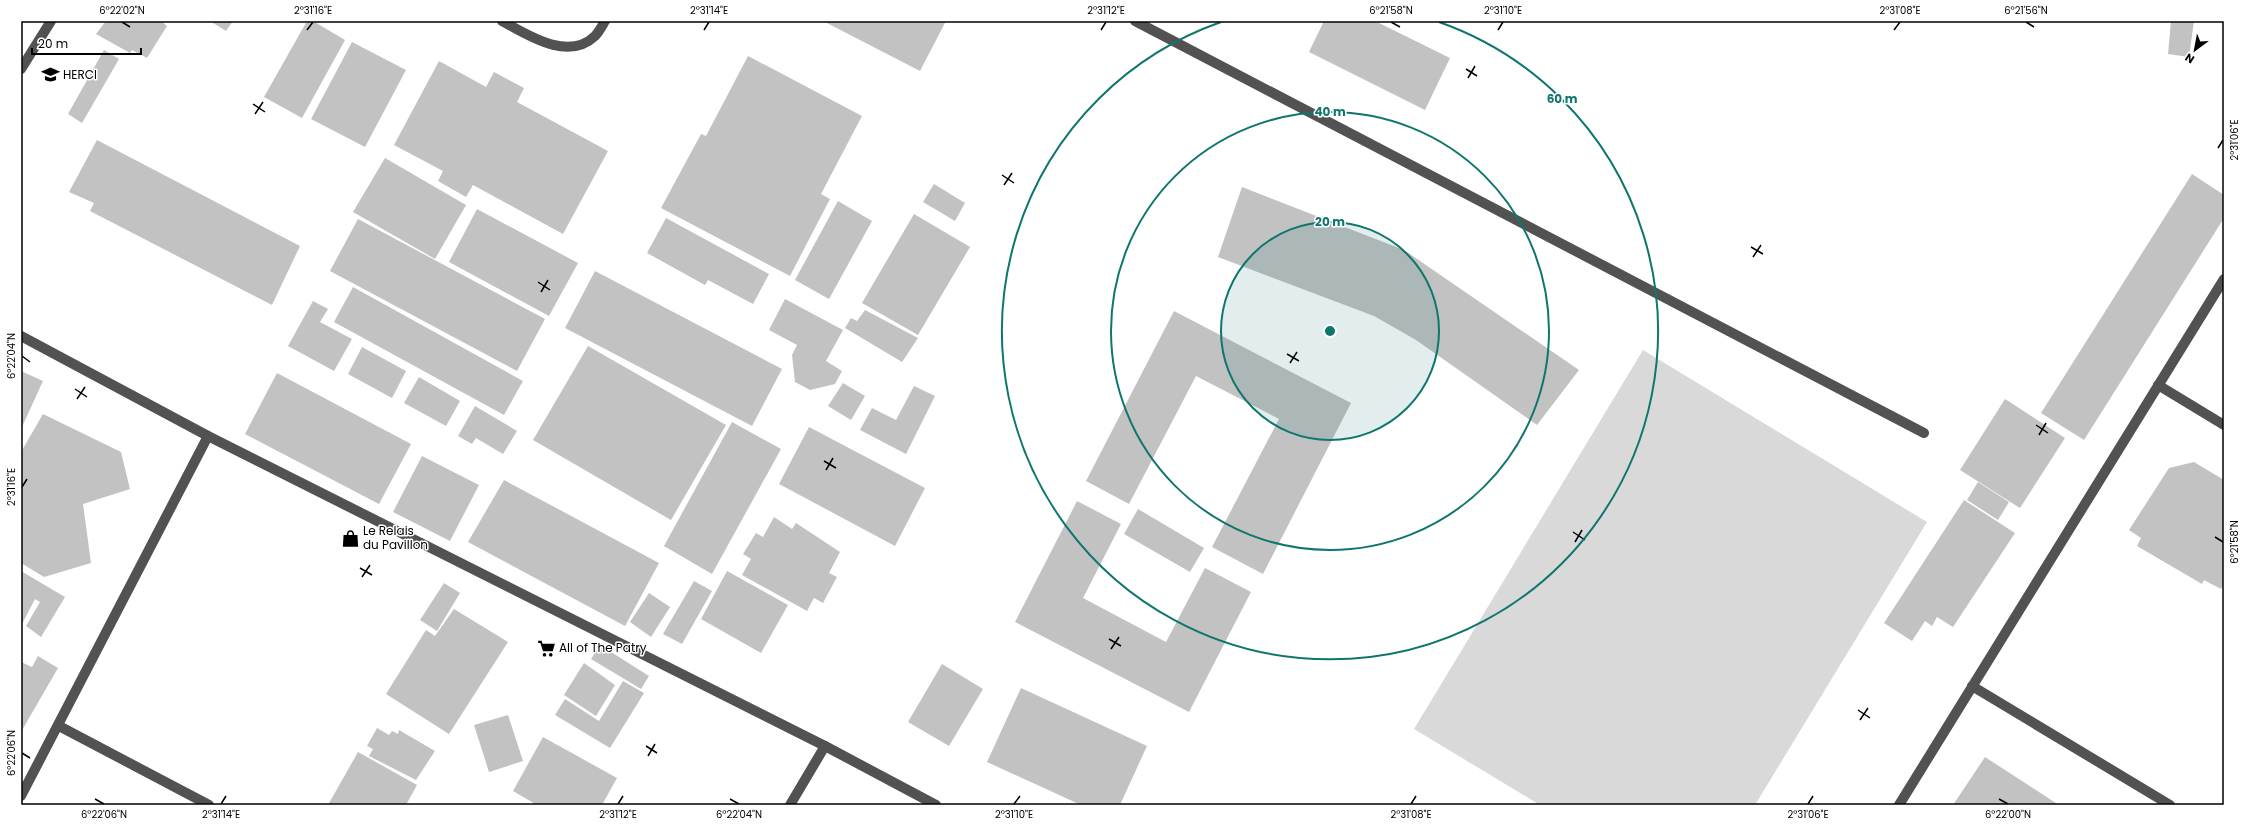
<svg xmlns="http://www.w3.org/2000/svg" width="2245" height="826" font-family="Poppins,sans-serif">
<rect width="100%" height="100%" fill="#fff"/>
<path fill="#d9d9d9" d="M1643 350 1927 522 1755 805H1540L1414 729Z"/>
<g fill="#c2c2c2">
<path d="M106 21H161L167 26 147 58 132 50 130 53 96 34Z"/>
<path d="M210 21H233L226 31Z"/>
<path d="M307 21H313L345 40 302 118 264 97Z"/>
<path d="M823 21H946L920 71Z"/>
<path d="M1324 21H1375L1450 58 1425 110 1309 52Z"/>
<path d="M2171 21H2194L2189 57 2168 54Z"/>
<path d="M352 42 406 70 365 147 311 119Z"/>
<path d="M104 50 119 59 82 123 68 114Z"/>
<path d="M748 56 862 116 821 194 830 199 790 276 661 208 701 134 706 136Z"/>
<path d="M439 61 486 87 494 72 524 88 517 102 608 151 563 234 473 185 466 197 438 181 443 171 394 145Z"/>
<path d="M97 140 300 246 272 305 90 211 94 203 69 192Z"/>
<path d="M385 158 466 205 435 259 353 212Z"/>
<path d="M2192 174 2224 195V218L2084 440 2041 413Z"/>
<path d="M934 184 965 203 955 221 923 202Z"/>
<path d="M1242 187 1404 250 1579 370 1537 425 1416 340 1374 316 1218 257Z"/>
<path d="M838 201 872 221 829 299 795 280Z"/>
<path d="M477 209 578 263 549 316 449 262Z"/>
<path d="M914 214 970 247 918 335 862 303Z"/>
<path d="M666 218 769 274 753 304 708 280 705 285 647 253Z"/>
<path d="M358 219 545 319 517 371 330 271Z"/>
<path d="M595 271 782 369 752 426 565 328Z"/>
<path d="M353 287 523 381 504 415 334 322Z"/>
<path d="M785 299 843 330 826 361 842 371 835 384 810 390 795 382 792 355 797 345 769 330Z"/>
<path d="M313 301 328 309 320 322 352 339 334 371 288 346Z"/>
<path d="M865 310 918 338 902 362 845 328 851 318 857 321Z"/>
<path d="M1174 311 1351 403 1263 574 1212 547 1279 419 1196 376 1129 504 1086 481Z"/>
<path d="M588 346 726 425 671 520 533 440Z"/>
<path d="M362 347 406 371 392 398 348 374Z"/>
<path d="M21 371 43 381 21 429Z"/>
<path d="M277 373 411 444 379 504 245 434Z"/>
<path d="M419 377 460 401 446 426 404 403Z"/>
<path d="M843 383 865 396 851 420 828 406Z"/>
<path d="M914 386 935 396 906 454 860 430 872 408 896 420Z"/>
<path d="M2005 399 2065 438 2020 508 1960 470Z"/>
<path d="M475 406 517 431 503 454 476 438 472 444 458 436Z"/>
<path d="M43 414 121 452 130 489 83 504 91 563 44 577 21 563V452Z"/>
<path d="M732 422 781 449 712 574 664 546Z"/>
<path d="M809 427 925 488 895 546 779 484Z"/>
<path d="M422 456 479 485 450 541 393 512Z"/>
<path d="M2194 462 2224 480V584L2221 589 2204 580 2202 584 2137 546 2141 538 2129 530 2169 468Z"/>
<path d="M504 480 659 563 625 626 468 542Z"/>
<path d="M1978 482 2009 502 1998 520 1967 500Z"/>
<path d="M1964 500 2015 533 1953 627 1937 617 1932 626 1925 621 1912 641 1884 623Z"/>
<path d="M1077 501 1121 524 1083 598 1166 642 1205 568 1251 592 1189 712 1015 622Z"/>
<path d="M1138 509 1204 548 1190 572 1124 534Z"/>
<path d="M774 517 792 529 796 523 840 552 829 573 837 577 823 603 814 598 807 611 742 575 751 559 743 554 756 533 763 537Z"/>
<path d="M21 571 65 597 41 637 26 626 40 602 35 599 21 626Z"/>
<path d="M727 571 788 605 761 653 701 619Z"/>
<path d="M694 581 712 591 682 644 663 634Z"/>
<path d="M444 583 460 593 437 631 420 620Z"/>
<path d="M649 593 670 607 651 637 630 622Z"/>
<path d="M454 609 508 642 449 734 386 694 426 630 435 636Z"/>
<path d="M600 645 649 676 641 689 591 659Z"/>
<path d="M38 656 58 668 21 732V662L32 667Z"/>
<path d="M584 663 615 685 596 716 564 695Z"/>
<path d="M942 664 983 689 949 746 908 722Z"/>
<path d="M623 681 644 693 610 748 555 715 565 699 599 721Z"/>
<path d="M1021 688 1147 746 1120 805H1081L987 762Z"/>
<path d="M508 715 523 761 489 772 474 725Z"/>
<path d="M377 728 389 735 392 731 398 734 399 730 435 751 416 780 369 756 373 749 367 746Z"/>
<path d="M543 737 617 778 602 805H537L513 791Z"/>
<path d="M358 752 417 785 406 805H328Z"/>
<path d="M1985 757 2059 805H1953Z"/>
</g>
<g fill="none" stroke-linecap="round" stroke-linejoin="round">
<g stroke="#525252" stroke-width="10">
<path d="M502 21C528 35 568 62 595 36 599 32 602 26 605 21"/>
<path d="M1135 21 1924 433"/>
<path d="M21 69 51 21"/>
<path d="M21 336 208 436 825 746 936 805"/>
<path d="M2158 385 2224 425"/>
<path d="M1972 686 2170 805"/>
<path d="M59 726 209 805"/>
<path d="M21 796 208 436"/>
<path d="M790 805 825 746"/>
<path d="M1899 805 2224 279"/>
</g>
</g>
<path fill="none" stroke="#000" stroke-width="1.5" d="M122 22 130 27M1391 22 1400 27M2026 22 2034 27M307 30 313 22M704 30 709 22M1101 30 1106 22M1498 30 1503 22M1894 30 1900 22M1466 69 1477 76M1468 78 1475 66M253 104 265 112M255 114 263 102M2218 148 2223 140M1002 175 1014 183M1004 185 1012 173M1751 247 1763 254M1753 257 1761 245M538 282 550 290M541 292 548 280M1287 354 1299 361M22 356 30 362M1290 363 1297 352M75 389 87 397M77 399 85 387M2036 425 2048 433M2039 435 2046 423M824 461 836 468M826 470 833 458M22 487 27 479M1573 532 1585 540M2215 537 2223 542M1575 542 1582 530M360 568 372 575M362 577 370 565M1109 639 1121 646M1111 649 1119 637M1858 710 1870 718M1860 720 1868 708M646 746 657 753M22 753 30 758M648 756 655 744M95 799 104 804M730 799 739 804M1999 799 2008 804M221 804 226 796M618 804 623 796M1014 804 1020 796M1411 804 1416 796M1808 804 1813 796"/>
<circle cx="1330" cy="331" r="109" fill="#0f766e" fill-opacity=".12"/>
<g fill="none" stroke="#0f766e" stroke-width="2">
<circle cx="1330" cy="331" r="109"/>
<circle cx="1330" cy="331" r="219"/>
<path d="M1439 22A328 328 0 1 1 1221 22"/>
</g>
<defs>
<symbol id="university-bare" viewBox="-9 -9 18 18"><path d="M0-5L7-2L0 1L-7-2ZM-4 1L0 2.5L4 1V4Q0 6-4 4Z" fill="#000" stroke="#fff" stroke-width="2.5" paint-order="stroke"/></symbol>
<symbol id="shop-bare" viewBox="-9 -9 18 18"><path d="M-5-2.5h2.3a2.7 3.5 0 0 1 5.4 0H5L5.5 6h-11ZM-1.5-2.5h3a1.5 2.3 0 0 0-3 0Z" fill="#000" stroke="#fff" stroke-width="2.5" paint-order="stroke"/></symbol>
<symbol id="supermarket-bare" viewBox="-9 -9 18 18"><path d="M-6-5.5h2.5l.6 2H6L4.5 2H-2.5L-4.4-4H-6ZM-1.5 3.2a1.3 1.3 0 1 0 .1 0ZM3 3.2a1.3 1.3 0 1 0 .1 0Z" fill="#000" stroke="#fff" stroke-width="2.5" paint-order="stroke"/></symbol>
</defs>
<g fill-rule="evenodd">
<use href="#university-bare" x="38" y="62" width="25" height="25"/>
<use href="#shop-bare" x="338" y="526" width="25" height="25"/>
<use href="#supermarket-bare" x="534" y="636" width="25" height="25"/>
</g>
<g text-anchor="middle" stroke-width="3" stroke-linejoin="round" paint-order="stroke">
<g font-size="12" fill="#000" stroke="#fff" text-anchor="start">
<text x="63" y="79">HERCI</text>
<text x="363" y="535">Le Relais<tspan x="363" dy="14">du Pavillon</tspan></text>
<text x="559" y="652">All of The Patry</text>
</g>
</g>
<circle cx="1330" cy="331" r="6" fill="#0f766e" stroke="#fff" stroke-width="2"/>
<g font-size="12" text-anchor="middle" font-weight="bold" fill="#0f766e" stroke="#fff" stroke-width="3" stroke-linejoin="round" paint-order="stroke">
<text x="1562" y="103">60 m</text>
<text x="1330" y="116">40 m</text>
<text x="1330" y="226">20 m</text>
</g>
<rect width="2245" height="826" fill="none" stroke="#ffffff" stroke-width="44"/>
<g transform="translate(2195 50) rotate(212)" stroke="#ffffff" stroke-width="3" paint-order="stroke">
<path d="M0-3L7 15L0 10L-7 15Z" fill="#000000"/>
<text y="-6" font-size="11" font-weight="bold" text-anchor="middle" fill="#000000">N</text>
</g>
<path d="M32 48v6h109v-6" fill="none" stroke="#000000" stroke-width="2"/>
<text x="38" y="48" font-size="12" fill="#000000" stroke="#ffffff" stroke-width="3" paint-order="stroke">20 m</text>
<rect x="22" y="22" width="2201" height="782" fill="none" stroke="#000" stroke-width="1.5"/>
<g font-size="10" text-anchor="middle" fill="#000">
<text x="122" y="14">6°22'02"N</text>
<text x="313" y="14">2°31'16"E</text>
<text x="709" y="14">2°31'14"E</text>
<text x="1106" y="14">2°31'12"E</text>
<text x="1391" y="14">6°21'58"N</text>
<text x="1503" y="14">2°31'10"E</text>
<text x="1900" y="14">2°31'08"E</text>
<text x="2026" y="14">6°21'56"N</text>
<text transform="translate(2234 140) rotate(-90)" y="4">2°31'06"E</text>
<text transform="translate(11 356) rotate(-90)" y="4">6°22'04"N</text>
<text transform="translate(11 487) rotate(-90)" y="4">2°31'16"E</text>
<text transform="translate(2234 542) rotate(-90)" y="4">6°21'58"N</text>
<text transform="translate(11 753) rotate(-90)" y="4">6°22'06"N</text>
<text x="104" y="818">6°22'06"N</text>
<text x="221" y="818">2°31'14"E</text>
<text x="618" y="818">2°31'12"E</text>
<text x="739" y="818">6°22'04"N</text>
<text x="1014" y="818">2°31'10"E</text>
<text x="1411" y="818">2°31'08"E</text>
<text x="1808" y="818">2°31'06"E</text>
<text x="2008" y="818">6°22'00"N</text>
</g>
</svg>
